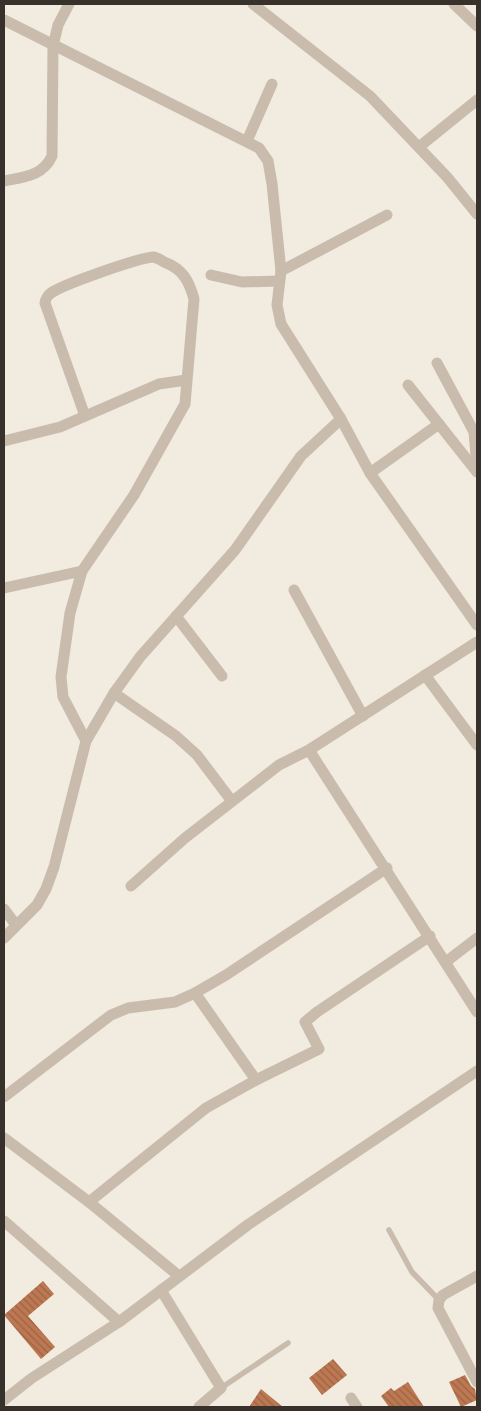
<svg xmlns="http://www.w3.org/2000/svg" width="481" height="1411" font-family="'Golos Text',sans-serif">
<defs>
<pattern id="building-back-hatch" width="6" height="6" patternUnits="userSpaceOnUse" patternTransform="scale(1.25)"><rect width="6" height="6" fill="#bd7852"/><path d="M-1 5l2 2M0 0l6 6M5-1l2 2" fill="none" stroke="#9a6344"/></pattern>
</defs>
<rect width="100%" height="100%" fill="#f1ebe0"/>
<g fill="url(#building-back-hatch)">
<path d="M43 1281 54 1294 28 1316 55 1347 41 1359 4 1315Z"/>
<path d="M333 1359 347 1375 322 1395 309 1378Z"/>
<path d="M465 1375 471 1386 475 1389 477 1400 461 1407 449 1382Z"/>
<path d="M408 1382 424 1407H389L381 1396 391 1388 394 1391Z"/>
<path d="M261 1389 283 1407H249Z"/>
</g>
<g fill="none" stroke-linecap="round" stroke-linejoin="round">
<g stroke="#c9bcac" stroke-width="5.5">
<path d="M389 1230 412 1272 439 1300"/>
<path d="M221 1388 288 1343"/>
</g>
<g stroke="#c9bcac" stroke-width="11">
<path d="M253 4 370 96 447 177 477 214"/>
<path d="M454 4 477 26"/>
<path d="M4 20 259 148 268 161 272 184 281 271 277 305 281 324 341 419 370 473 477 625"/>
<path d="M247 141 272 84"/>
<path d="M419 147 477 100"/>
<path d="M4 181C24 177 43 176 52 156L53 46 58 25 69 4"/>
<path d="M281 271 387 215"/>
<path d="M211 275 242 282 279 281"/>
<path d="M437 363 474 432 477 467"/>
<path d="M408 385 477 472"/>
<path d="M85 416 45 303C46 298 47 296 51 293 62 285 140 257 154 257 157 258 161 260 164 262 183 269 189 281 194 299L185 404 134 495 82 571 70 613 61 677 63 697 86 741"/>
<path d="M4 441 60 427 159 384 186 380"/>
<path d="M370 473 439 424"/>
<path d="M4 588 82 571"/>
<path d="M294 590 363 716"/>
<path d="M176 616 222 676"/>
<path d="M425 675 477 745"/>
<path d="M114 693 176 736 197 755 231 800"/>
<path d="M309 750 477 1012"/>
<path d="M131 886 185 838 279 765 309 750 477 642"/>
<path d="M4 909 16 925"/>
<path d="M4 938 37 905 46 889 54 867 86 741 114 693 140 657 235 550 301 456 341 419"/>
<path d="M447 961 477 938"/>
<path d="M195 993 256 1080"/>
<path d="M4 1097 111 1015 128 1008 175 1002 195 993 226 975 387 868"/>
<path d="M4 1138 89 1202 179 1276"/>
<path d="M89 1202 206 1108 256 1080 319 1049 305 1022 317 1012 430 936"/>
<path d="M4 1221 119 1322"/>
<path d="M477 1276 443 1295 439 1300 438 1308 477 1382"/>
<path d="M161 1290 221 1388 199 1407"/>
<path d="M351 1398 357 1407"/>
<path d="M4 1400 32 1378 119 1322 249 1224 477 1071"/>
</g>
</g>
<rect width="481" height="1411" fill="none" stroke="#37302b" stroke-width="10"/>
</svg>
